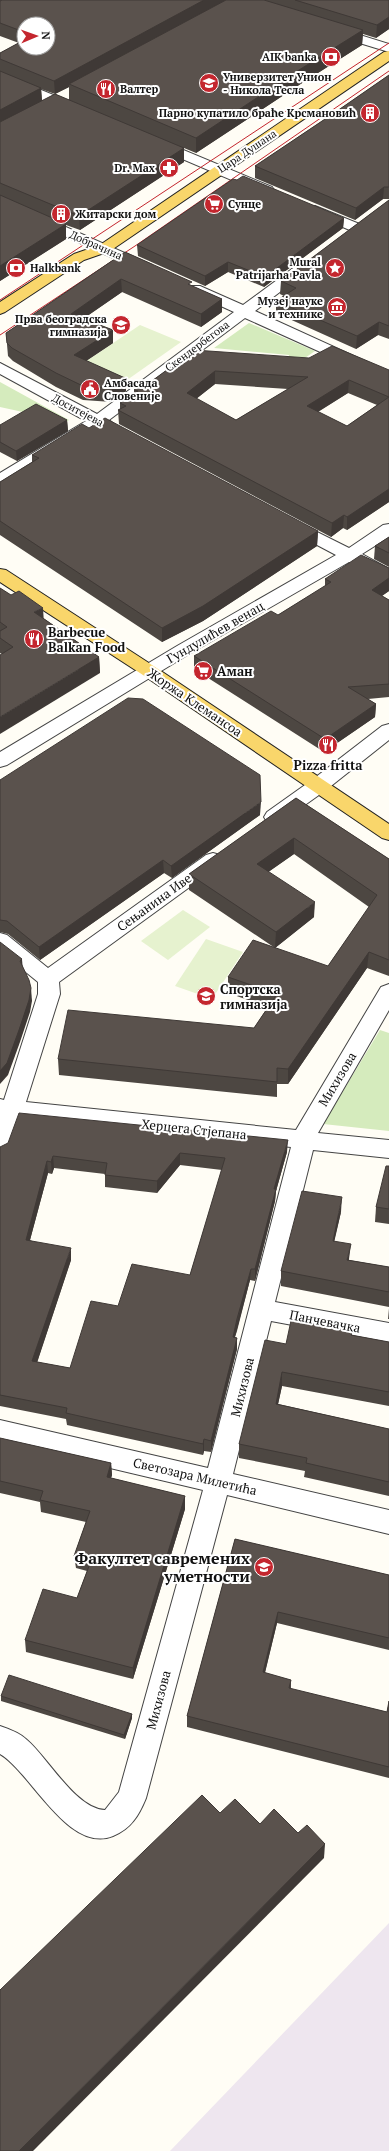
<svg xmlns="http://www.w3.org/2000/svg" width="389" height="2151" font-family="'PT Serif',serif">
<rect width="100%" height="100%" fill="#fffdf5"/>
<path fill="#eee6ef" d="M389 1923V2151H170Z"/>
<g fill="#d5ebbd">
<path d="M249 323 315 351 302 360 289 361V355L214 348Z"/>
<path d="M0 382 69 420 61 425 32 414 0 407Z"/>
<path d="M380 1030 389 1033V1131L323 1124Z"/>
</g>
<g fill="#e6f2cf">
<path d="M140 325 181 342 127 380 85 362Z"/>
<path d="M183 910 210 927 168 960 141 941Z"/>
<path d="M206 939 243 952 212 999 175 986Z"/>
</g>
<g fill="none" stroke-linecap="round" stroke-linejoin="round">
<defs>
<g id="minor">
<path d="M334 27 389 44V52L330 34 328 31 330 28Z"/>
<path d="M0 73 80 106 82 109 80 112H70L0 82Z"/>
<path d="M157 139 272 187 274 190 272 193H262L152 146 150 143Z"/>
<path d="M0 198 152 265 154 268 152 271H142L0 207Z"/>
<path d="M315 206 362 225 364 228 362 231H352L310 213 308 210 310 207Z"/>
<path d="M305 262 310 263 312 266 310 269 255 311 389 372V383L245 318 109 420 117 427 115 430 109 432 98 428 6 484 0 485V473L86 421 0 374V363L97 414 234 312 190 292 188 289 190 286H200L243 305 300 263Z"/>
<path d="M291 519 349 548 383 525 389 524V537L362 554 389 569V581L349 562 189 654 7 765 0 767V752L177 646 336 555 285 528 282 524 285 520Z"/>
<path d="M389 724V740L326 790 281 822 274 824 267 822 264 817 267 812 312 780 382 726Z"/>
<path d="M213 853 220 855 223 860 220 865 59 982 60 994 26 1102 296 1130 381 987 389 984V1010L318 1133 389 1140V1158L313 1150 275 1302 389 1323V1343L271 1321 233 1474 389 1510V1534L227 1495 146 1798C139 1815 131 1829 113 1836 68 1854 31 1772 0 1754V1726C9 1729 20 1733 27 1740 48 1758 76 1809 105 1810L119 1792 203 1490 0 1442V1420L208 1468 291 1147 21 1119 8 1155 0 1158V1099L4 1100 38 994V982L0 951V933L7 935 48 968 206 855Z"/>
</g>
<g id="major">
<path d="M389 51V61L110 251 84 260 5 312 0 314V302L74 254 100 245 384 52Z"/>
<path d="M0 569 6 570 155 667 389 824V840L382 838 143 675 0 582Z"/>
</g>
</defs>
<use href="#minor" stroke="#444" stroke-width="2"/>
<use href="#major" stroke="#222" stroke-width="2"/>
<use href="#minor" fill="#fff" fill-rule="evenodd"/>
<use href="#major" fill="#f9d66b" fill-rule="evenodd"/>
<g stroke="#c4262e" stroke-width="1">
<path d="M0 300 389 43"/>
<path d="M0 335 135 246 389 71"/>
</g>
</g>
<g fill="#4d4742" fill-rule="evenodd">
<path d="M0 0H389V29L376 38 363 34 362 45 299 85 196 153 184 148V162L80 230 66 225V239L0 281V53L19 43 0 36ZM24 24H48L24 48ZM69 87V100L55 94ZM41 89 55 94 42 101Z"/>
<path d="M389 75V199H383L355 220 255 178V166L337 111Z"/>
<path d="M389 200V339L378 335 356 349 276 313V301L284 296 280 294 281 281Z"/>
<path d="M344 218 343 228 264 287 228 272 205 286 138 256 137 245Z"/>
<path d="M125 252 192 286 222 299V312L201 327 122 292 83 319 113 330V343L86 361 125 378 126 391 112 402 83 400 56 387 13 361 8 356 6 333Z"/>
<path d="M194 350 389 370V502L347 530 343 528 331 537 119 424 118 410 120 409V403L134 394V390L145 386ZM215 384 288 389 236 420 196 399ZM348 393 377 405 347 426 318 412Z"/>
<path d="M67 420 68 431 17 461 0 452V425Z"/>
<path d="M89 428 318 531 317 546 203 621 162 642 0 535V482L32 462V455Z"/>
<path d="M389 537V567L374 559 375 546Z"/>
<path d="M389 568V591L382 596 389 600V697L368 699 376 704 375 717 324 752 194 669V656L278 615 325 586V579Z"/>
<path d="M0 588 99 657 100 673 2 654 0 653Z"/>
<path d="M0 780 260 815 172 878 164 873 40 960 8 934 0 932Z"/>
<path d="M296 798 389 859V976L367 968 288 1084H277V1097L59 1075 58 1059 254 1028 268 1007 228 993V977L328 966 369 907 294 854 268 872 314 917 275 948 189 890V874Z"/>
<path d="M0 1147 287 1152 276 1191 275 1201 255 1281 250 1280 237 1331 235 1337 237 1338V1349L211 1452 204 1451 203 1455 67 1425 66 1419 0 1406ZM180 1165 222 1170 190 1275 118 1306 70 1368 37 1362 71 1260 30 1240 48 1173 52 1174 54 1168 105 1174V1187L157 1193Z"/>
<path d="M389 1166V1224L375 1222 376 1207Z"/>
<path d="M341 1212 334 1241 349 1260 389 1267V1307L281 1286V1271Z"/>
<path d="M389 1308V1319H388Z"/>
<path d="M326 1322V1326L352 1331V1335L389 1342V1406L282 1386 278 1404 389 1429V1496L304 1477 305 1471 239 1458V1444L286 1344Z"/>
<path d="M0 1438 111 1463 112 1475 111 1478 185 1496V1509L133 1679 26 1652 25 1640 77 1598 87 1571 76 1568 74 1556 86 1522 41 1512 40 1502 0 1493Z"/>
<path d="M235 1539 389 1575V1650L277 1623 265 1673 291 1680V1689L387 1712 389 1701V1778L187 1727V1716Z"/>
<path d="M1 1696 132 1714V1718L125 1739 1 1701Z"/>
</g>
<g fill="#3f3936">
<path d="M204 0H226L69 84V87L55 94 54 81Z"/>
<path d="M389 17V29L376 38 377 25Z"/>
<path d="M363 30 362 45 299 85 196 153V138L299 70Z"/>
<path d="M41 88 42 101 0 124V110Z"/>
<path d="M184 148V162L80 230 79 216Z"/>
<path d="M384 187 383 199 355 220 356 208Z"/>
<path d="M344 218 343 228 264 287 265 277Z"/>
<path d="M66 224V239L0 281V266Z"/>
<path d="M228 262V272L205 286V276Z"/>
<path d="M121 279 122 292 71 327V314Z"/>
<path d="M222 299V312L201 327V314Z"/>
<path d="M379 322 378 335 356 349 357 336Z"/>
<path d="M113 330V343L74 369V355Z"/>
<path d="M215 371V384L187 406V393Z"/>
<path d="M125 378 126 391 112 402V388Z"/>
<path d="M349 380 348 393 306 419 307 406Z"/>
<path d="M67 420 68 431 17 461 16 451Z"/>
<path d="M389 489V502L347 530V517Z"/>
<path d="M344 515 343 528 331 537 332 523Z"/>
<path d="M318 531 317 546 203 621 162 642V628Z"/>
<path d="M389 578V591L371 603 372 590Z"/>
<path d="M43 608 44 624 34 612Z"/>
<path d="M99 657 100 673 0 734V717Z"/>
<path d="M376 704 375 717 324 752 325 739Z"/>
<path d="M261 802 260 815 172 878 171 866Z"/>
<path d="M294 838V854L257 880V864Z"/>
<path d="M163 860 164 873 40 960 39 947Z"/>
<path d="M315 902 314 917 275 948 276 932Z"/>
<path d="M369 952 367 968 288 1084V1069Z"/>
<path d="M22 959 23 972 20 961Z"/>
<path d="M31 988 32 1001 30 1012 20 1042 8 1075 0 1084V1071Z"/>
<path d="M288 1140 287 1152 276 1191 275 1201 255 1281V1269L274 1189Z"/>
<path d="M180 1153V1165L157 1193V1181Z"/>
<path d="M53 1156 54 1168 52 1174 51 1162Z"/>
<path d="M47 1161 48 1173 27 1251 26 1240Z"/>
<path d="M342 1197 341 1212 331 1256 333 1241Z"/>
<path d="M351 1244 349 1259 346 1275 347 1260Z"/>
<path d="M71 1248V1260L34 1372 32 1361Z"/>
<path d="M251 1269 250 1280 232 1348 233 1337Z"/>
<path d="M237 1338V1349L211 1452V1441Z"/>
<path d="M282 1372V1386L275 1418 276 1404Z"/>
<path d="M204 1439V1451L203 1455V1444Z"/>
<path d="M111 1463 112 1475 107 1490V1477Z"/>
<path d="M185 1496V1509L133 1679V1668Z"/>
<path d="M278 1612 277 1623 262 1684 263 1672Z"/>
<path d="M132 1714V1718L125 1739 124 1735Z"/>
<path d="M325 1844 324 1858 33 2151H19Z"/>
</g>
<g fill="#5a524d" stroke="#3f3936" fill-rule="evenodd">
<path d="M2 0H204L54 81 0 59V53L24 40V48H48V24H24V32L0 23V1Z"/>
<path d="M226 0H264L363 30 299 70 196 138 69 84Z"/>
<path d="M295 0H389V17L377 25Z"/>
<path d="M0 71 41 88 0 110Z"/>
<path d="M389 75V187H384L356 208 255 166 337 111Z"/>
<path d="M55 94 184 148 79 216 0 183V122Z"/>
<path d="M243 176 344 218 265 277 228 262 205 276 137 245 233 179 237 180Z"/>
<path d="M0 195 66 224 0 266Z"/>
<path d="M389 200V326L379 322 357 336 276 301 296 288 281 281Z"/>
<path d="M125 252 192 282 188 284 222 299 201 314 121 279 71 314 113 330 74 355 125 378 112 388 83 386 56 373 12 348 7 343 6 333Z"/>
<path d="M332 346 389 370V397L349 380 307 406 347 426 389 397V489L347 517 344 515 332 523 118 410 126 406 120 403 138 391 134 390 141 385 145 386 194 350 309 358ZM215 371 308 377 236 420 187 393Z"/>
<path d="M36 404 67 420 16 451 0 442V425Z"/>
<path d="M105 418 318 531 203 606 162 628 0 521V482L39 458 32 455 82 424 89 428Z"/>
<path d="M389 537V553L375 546Z"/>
<path d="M361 555 389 568V578L372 590 389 600V684L348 687 376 704 325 739 194 656 271 611 278 615 331 582 325 579Z"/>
<path d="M0 588 11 595 19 591 43 608 34 612 99 657 0 717V655L13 647 0 638V631L7 627 0 622Z"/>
<path d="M128 698 143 699 260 775 261 802 171 866 163 860 39 947 7 921 0 920V780Z"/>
<path d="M296 798 389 859V960L369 952 288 1069 277 1068V1082L58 1059 68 1010 254 1028 277 994 228 977 253 940 328 966 377 895 294 838 257 864 315 902 276 932 189 874Z"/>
<path d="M0 942 22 959 20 961 29 980 31 988 29 1000 19 1030 7 1063 0 1071Z"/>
<path d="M19 1113 288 1140 274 1189H276L255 1269H251L237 1319 233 1337 237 1338 211 1441 204 1439 203 1444 66 1413 67 1408 0 1395V1147L8 1143ZM180 1153 225 1158 190 1275 132 1264 118 1306 91 1301 70 1368 32 1361 71 1248 26 1240 47 1161 51 1162 53 1156 107 1163 105 1175 157 1181Z"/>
<path d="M386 1166H389V1209L376 1207Z"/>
<path d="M302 1191 342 1197 333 1241 351 1244 347 1260 389 1267V1292L281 1271Z"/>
<path d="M292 1316 326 1322 325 1325 352 1331 351 1335 389 1342V1392L282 1372 276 1404 389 1429V1482L306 1463 307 1458 239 1444 265 1340 286 1344Z"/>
<path d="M0 1438 111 1463 107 1477 185 1496 133 1668 25 1640 43 1589 77 1598 91 1561 74 1556 90 1511 40 1500 43 1491 0 1481Z"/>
<path d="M235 1539 389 1575V1638L278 1612 263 1672 291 1680 289 1688 387 1712 389 1701V1767L187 1716Z"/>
<path d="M9 1675 132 1714 124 1735 1 1696Z"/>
<path d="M202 1795 220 1813 235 1799 260 1824 274 1809 298 1833 307 1825 325 1844 19 2151H0V1990Z"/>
</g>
<defs>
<symbol id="bank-disc" viewBox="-11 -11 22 22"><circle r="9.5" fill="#c4262e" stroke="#fff"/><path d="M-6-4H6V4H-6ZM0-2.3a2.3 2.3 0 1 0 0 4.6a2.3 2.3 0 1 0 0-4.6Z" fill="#fff"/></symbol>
<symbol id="university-disc" viewBox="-11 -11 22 22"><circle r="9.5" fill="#c4262e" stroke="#fff"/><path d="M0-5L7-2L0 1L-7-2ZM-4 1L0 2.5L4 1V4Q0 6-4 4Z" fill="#fff"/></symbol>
<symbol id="restaurant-disc" viewBox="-11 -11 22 22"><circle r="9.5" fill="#c4262e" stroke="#fff"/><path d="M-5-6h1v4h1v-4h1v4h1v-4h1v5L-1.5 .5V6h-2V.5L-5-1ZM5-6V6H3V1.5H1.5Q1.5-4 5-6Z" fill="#fff"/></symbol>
<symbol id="building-disc" viewBox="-11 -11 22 22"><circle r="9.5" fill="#c4262e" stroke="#fff"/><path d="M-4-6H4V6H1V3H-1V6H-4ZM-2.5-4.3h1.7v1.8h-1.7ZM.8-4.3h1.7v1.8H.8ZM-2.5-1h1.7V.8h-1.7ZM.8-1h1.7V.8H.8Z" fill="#fff"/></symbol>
<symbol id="pharmacy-disc" viewBox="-11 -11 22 22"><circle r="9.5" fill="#c4262e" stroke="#fff"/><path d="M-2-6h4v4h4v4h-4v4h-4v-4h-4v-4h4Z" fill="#fff"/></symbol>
<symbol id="supermarket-disc" viewBox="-11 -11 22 22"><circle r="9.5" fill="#c4262e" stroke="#fff"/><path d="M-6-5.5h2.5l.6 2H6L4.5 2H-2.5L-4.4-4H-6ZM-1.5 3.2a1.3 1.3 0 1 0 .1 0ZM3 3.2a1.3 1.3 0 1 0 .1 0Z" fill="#fff"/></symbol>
<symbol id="sight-disc" viewBox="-11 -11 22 22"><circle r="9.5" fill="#c4262e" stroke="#fff"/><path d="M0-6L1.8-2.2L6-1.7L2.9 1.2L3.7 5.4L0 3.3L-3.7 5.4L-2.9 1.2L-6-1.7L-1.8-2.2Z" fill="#fff"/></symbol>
<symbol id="museum-disc" viewBox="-11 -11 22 22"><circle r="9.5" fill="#c4262e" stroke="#fff"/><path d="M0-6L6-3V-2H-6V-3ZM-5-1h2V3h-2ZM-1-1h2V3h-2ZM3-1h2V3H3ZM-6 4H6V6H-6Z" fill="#fff"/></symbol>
<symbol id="school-disc" viewBox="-11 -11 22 22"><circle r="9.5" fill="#c4262e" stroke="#fff"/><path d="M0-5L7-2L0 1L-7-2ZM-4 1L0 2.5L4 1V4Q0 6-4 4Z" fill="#fff"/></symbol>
<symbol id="civic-disc" viewBox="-11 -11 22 22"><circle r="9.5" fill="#c4262e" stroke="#fff"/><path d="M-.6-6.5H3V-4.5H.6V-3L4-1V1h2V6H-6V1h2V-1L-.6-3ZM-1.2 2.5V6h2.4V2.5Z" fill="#fff"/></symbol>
</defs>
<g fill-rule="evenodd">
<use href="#bank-disc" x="320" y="46" width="22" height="22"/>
<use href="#university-disc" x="198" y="72" width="22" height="22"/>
<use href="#restaurant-disc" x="95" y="78" width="22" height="22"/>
<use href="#building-disc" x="359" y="102" width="22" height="22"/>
<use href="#pharmacy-disc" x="158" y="157" width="22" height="22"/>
<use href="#supermarket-disc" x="203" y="193" width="22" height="22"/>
<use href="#building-disc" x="50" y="203" width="22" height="22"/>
<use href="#bank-disc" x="5" y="257" width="22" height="22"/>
<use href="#sight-disc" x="324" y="257" width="22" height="22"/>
<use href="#museum-disc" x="326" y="296" width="22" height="22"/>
<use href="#school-disc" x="110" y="314" width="22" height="22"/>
<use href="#civic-disc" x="79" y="378" width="22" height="22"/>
<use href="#restaurant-disc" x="23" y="628" width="22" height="22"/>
<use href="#supermarket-disc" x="192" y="660" width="22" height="22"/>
<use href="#restaurant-disc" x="317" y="734" width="22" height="22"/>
<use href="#school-disc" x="195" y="985" width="22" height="22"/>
<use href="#university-disc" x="253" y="1556" width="22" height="22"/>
</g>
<g text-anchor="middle" stroke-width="4" stroke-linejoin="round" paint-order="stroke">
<g font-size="11" font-weight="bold" fill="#111" stroke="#fff" text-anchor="end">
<text x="317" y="61">AIK banka</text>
<text x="223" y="81" text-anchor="start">Универзитет Унион<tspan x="223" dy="13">- Никола Тесла</tspan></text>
<text x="120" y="93" text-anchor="start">Валтер</text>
<text x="356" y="117">Парно купатило браће Крсмановић</text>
<text x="155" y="172">Dr. Max</text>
<text x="228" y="208" text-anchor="start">Сунце</text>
<text x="75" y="218" text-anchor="start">Житарски дом</text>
<text x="321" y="266">Mural<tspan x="321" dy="13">Patrijarha Pavla</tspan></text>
<text x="30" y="272" text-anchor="start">Halkbank</text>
<text x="323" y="305">Музеј науке<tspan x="323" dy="13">и технике</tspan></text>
<text x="107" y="323">Прва београдска<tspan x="107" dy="13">гимназија</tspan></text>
<text x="104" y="387" text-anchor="start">Амбасада<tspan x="104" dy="13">Словеније</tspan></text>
</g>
<g font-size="11" fill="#111" stroke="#fff">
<text transform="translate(247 151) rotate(-34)" y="4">Цара Душана</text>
<text transform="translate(96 245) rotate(24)" y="4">Добрачина</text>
<text transform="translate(197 346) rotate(-37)" y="4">Скендербегова</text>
<text transform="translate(78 410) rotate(28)" y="4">Доситејева</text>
</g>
<g font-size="13" font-weight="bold" fill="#111" stroke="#fff" text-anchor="start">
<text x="48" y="637">Barbecue<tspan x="48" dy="15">Balkan Food</tspan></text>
<text x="217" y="676">Аман</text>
<text x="328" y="770" text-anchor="middle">Pizza fritta</text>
<text x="220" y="994">Спортска<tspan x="220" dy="15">гимназија</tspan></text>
</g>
<g font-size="13" fill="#111" stroke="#fff">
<text transform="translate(215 632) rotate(-30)" y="5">Гундулићев венац</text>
<text transform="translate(195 702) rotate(34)" y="5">Жоржа Клемансоа</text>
<text transform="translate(154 902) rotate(-36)" y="5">Сењанина Иве</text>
<text transform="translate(337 1079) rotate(-59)" y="5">Михизова</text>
<text transform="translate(194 1129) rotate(6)" y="5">Херцега Стјепана</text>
<text transform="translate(325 1321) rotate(11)" y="5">Панчевачка</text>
<text transform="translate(242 1387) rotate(-76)" y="5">Михизова</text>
<text transform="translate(195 1476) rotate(13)" y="5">Светозара Милетића</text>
<text transform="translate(158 1700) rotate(-75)" y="5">Михизова</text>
</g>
<g font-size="16" font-weight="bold" fill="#111" stroke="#fff" text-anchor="end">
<text x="250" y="1564">Факултет савремених<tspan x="250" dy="18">уметности</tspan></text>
</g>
</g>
<g transform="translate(36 36) rotate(88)"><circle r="19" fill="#ffffff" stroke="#a0a0a0"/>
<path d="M0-3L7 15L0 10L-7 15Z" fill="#c4262e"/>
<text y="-6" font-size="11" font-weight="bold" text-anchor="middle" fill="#111111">N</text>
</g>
</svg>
